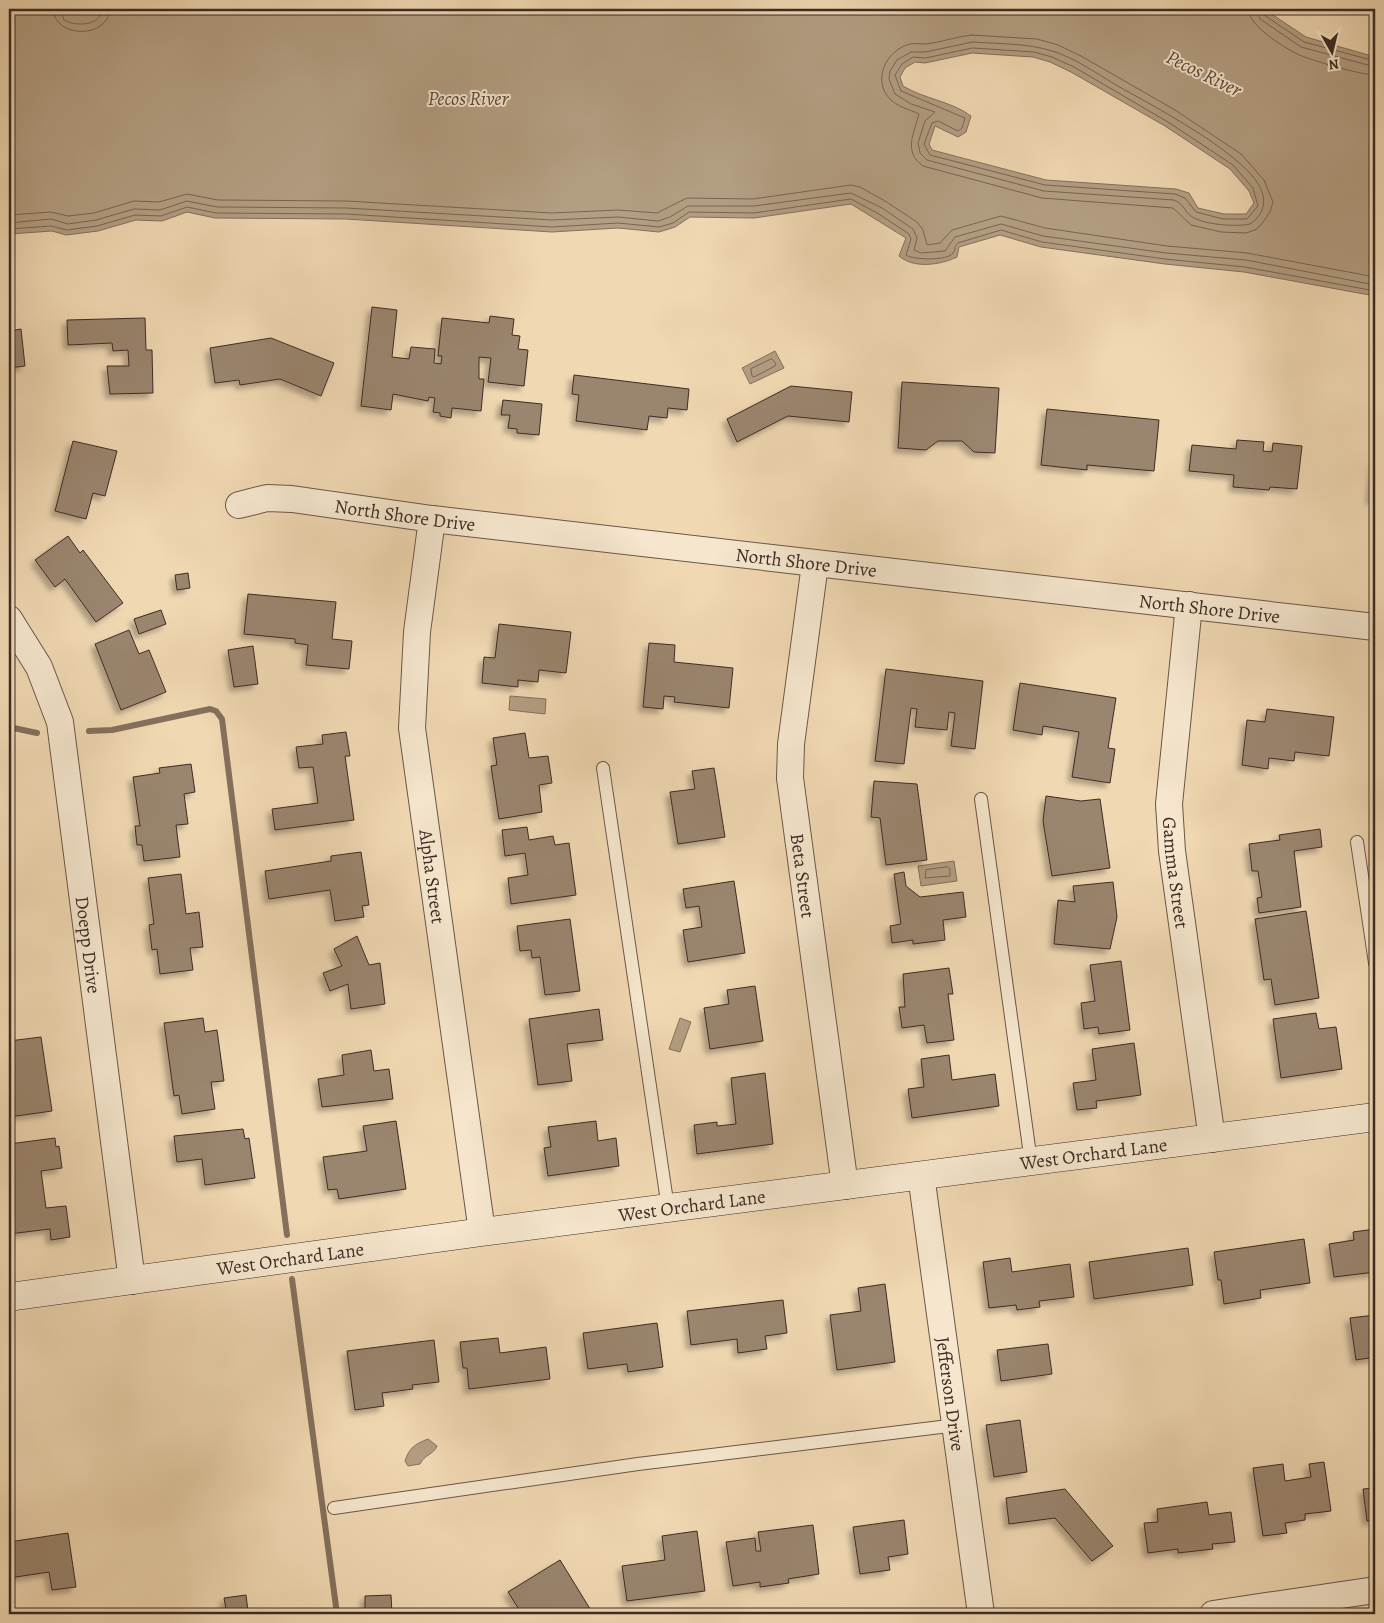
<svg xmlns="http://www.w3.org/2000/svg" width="1384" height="1623" font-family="Alegreya,serif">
<defs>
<filter id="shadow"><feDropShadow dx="-4.5" dy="4.5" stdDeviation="2.5" flood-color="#0004"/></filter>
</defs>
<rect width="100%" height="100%" fill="#f0d8b2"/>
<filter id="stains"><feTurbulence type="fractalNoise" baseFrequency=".004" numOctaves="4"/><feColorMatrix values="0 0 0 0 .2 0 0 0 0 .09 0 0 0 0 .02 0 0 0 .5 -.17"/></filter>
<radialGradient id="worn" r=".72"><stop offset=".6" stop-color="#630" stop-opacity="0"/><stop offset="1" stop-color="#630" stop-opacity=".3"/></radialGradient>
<g fill="#b39e82" stroke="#84705d" fill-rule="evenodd">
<path d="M9 9H57L79 12 115 9H1264L1306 37 1375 57V296L1244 272 1165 264 1041 247 1000 235 959 247 957 257C940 265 914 269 899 256L906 238 851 204 754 218 690 217 675 227 659 232 618 228 552 232 346 219 215 218 187 212 162 221 136 220 98 231 66 235 52 231 9 234ZM972 53 1033 57 1050 62 1071 72 1165 126 1230 169 1249 191 1254 203 1246 214H1224L1198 208 1189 193 1176 189 1046 180 932 150 929 144 935 126 958 137 966 132 971 116C951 101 924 99 903 86L900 77 905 68 915 62 925 63Z"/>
<path d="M775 351 784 368 750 384 742 368Z"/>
<path d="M510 696 546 699 545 714 509 710Z"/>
<path d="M954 861 957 881 921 886 918 866Z"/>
<path d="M680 1018 691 1022 680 1052 669 1049Z"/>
<path d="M428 1439 437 1446C434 1454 424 1455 420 1464L408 1466 405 1461C409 1448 415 1444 428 1439Z"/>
</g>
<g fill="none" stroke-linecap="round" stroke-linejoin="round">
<g stroke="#786554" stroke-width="1">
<path d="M53 9C54 39 109 39 110 9"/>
<path d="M60 9 64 20C76 27 101 26 103 9"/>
<path d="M1248 9C1249 26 1282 46 1297 54 1310 60 1361 75 1375 75"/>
<path d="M1256 9 1260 19 1301 47 1375 67"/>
<path d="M1262 9 1264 15 1304 42 1375 61"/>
<path d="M971 35 1037 39 1058 45 1081 56 1175 110 1241 154 1264 180 1273 202 1270 212 1261 225 1255 230 1246 233 1221 232 1191 225 1173 208 1042 198 923 166C903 152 914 133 919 114 909 109 897 107 889 98 872 78 887 50 910 44 915 43 920 44 926 44 941 42 956 37 971 35Z"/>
<path d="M973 42C999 44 1027 43 1052 51 1075 58 1096 73 1116 85 1153 106 1238 150 1259 185 1267 200 1265 214 1250 224 1238 227 1202 225 1191 216 1184 211 1184 204 1174 200L1044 191 927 160 920 153 918 143 925 121 935 112 911 104 895 94 889 79 890 71 897 60 911 52H925Z"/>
<path d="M973 48 1034 52 1052 57 1074 67 1168 122 1233 165 1253 188 1258 206 1247 219H1223L1196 212 1185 198 1175 194 1045 185 930 155 924 144 932 123 938 121 958 131 962 128 965 118 901 91 895 75 902 64 913 57 925 58Z"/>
<path d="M9 215 51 212 68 216 94 213 134 201 159 202 187 194 218 200 346 201 552 213 618 210 657 213 687 198 753 199 851 185 860 187 885 201 917 222 923 230 927 245 940 243 952 230 1001 216 1045 228 1167 246 1247 253 1375 277"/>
<path d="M9 223 51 219 68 224 96 220 134 209 160 210 187 201 217 207 346 208 552 220 618 217 658 221 670 217 688 206H754L851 193 882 208 913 229 917 238 914 250 921 253 945 251 955 237 1001 224 1043 236 1166 253 1246 260 1375 285"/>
<path d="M9 229 51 226 67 230 97 226 135 215 161 216 187 207 216 213 346 214 552 227 618 223 659 227 673 223 689 212 754 213 851 199 879 214 909 234 911 239 906 255C913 260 948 261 953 253 956 249 954 246 958 243L1001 230 1042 242 1165 259 1245 267 1375 291"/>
<path d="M772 359 776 364 775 366 754 377 752 376 751 369Z"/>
<path d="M948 867 950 869V876L925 878 926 870Z"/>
</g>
<g stroke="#84705d" stroke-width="6">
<path d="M9 727 37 733"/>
<path d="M89 731 112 730 210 709 216 711 222 719 287 1235"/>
<path d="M292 1279 337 1614"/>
</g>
</g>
<g fill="#9a856e" stroke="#3d2c25" filter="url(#shadow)">
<path d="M372 307 397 310 392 357 409 359 411 347 435 349 434 363 441 364 442 356H438L442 318 489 323 490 316 514 319 512 335 520 336 518 349 528 350 524 386 488 382 491 358 479 357V379H484L481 411 452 408 451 418 440 416V413L433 412 435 398 429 397 428 401 393 394 391 410 361 406Z"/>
<path d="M145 318 146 350H152L153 393 110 394 107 366H129L128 350 113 351 112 343 68 345 67 320Z"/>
<path d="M21 329 25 366 9 368V331Z"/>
<path d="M271 338 334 363 321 396 280 379 240 385 239 380 215 383 210 348Z"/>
<path d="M574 375 689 389 687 410 668 408 667 418 649 416 647 430 576 421 579 395 572 394Z"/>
<path d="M902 382 999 388 995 453 974 452 962 441H938L926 450 898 448Z"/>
<path d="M791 386 852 392 849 422 788 416 737 442 727 419Z"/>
<path d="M503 400 542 404 539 435 517 433V429L508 428 510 415H501Z"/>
<path d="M1047 409 1159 420 1154 471 1087 465V470L1041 465Z"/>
<path d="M1237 440 1264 442 1263 451 1272 452 1273 443 1302 446 1297 489 1270 487 1269 490 1233 487 1234 475 1189 471 1192 445 1236 449Z"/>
<path d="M73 441 117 451 105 496 93 493 86 519 55 511Z"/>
<path d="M1375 459V500L1370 499Z"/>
<path d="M68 536 80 553 83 550 123 603 96 622 65 579 55 587 35 560Z"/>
<path d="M188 573 190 588 177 590 175 575Z"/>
<path d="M248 594 336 602 332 639 352 641 349 669 306 665 308 645 295 643V639L244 634Z"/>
<path d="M161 610 166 624 139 634 134 619Z"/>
<path d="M499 624 571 632 566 673 539 670 538 682 518 680V687L482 683 484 657 495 658Z"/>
<path d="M129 630 139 654 149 650 166 692 121 710 95 644Z"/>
<path d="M649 643 675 645 674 662 733 668 729 708 674 702 675 697 664 696 663 709 643 707Z"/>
<path d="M253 646 258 684 234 687 228 650Z"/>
<path d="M886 669 983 681 975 749 951 746 955 713 949 712 947 730 915 727 917 709 911 708 904 764 875 761Z"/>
<path d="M1020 683 1116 698 1108 748 1115 749 1110 783 1072 777 1079 732 1043 726 1042 735 1013 730Z"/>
<path d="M1267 709 1334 717 1329 756 1295 752 1294 761 1269 758 1268 769 1242 765 1247 720 1265 722Z"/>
<path d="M346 732 350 756H345L354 820 275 830 272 809 318 803 313 767 299 768 296 747 323 744 322 735Z"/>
<path d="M525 733 529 758 548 756 552 783 539 785 542 812 499 819 491 766 497 765 493 738Z"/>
<path d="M191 764 195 792 184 794 188 824 176 825 180 857 144 861 142 845H137L135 826H140L133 777 160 773 159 768Z"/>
<path d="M714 768 725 837 678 844 670 792 695 789 692 771Z"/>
<path d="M874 781 917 784 927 860 886 865 880 818 871 817Z"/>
<path d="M1046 796 1081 801 1100 799 1110 868 1052 876 1043 821Z"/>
<path d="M527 827 529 840 553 836 555 845 569 843 576 895 511 904 508 878 528 875 525 853 505 856 502 830Z"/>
<path d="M1320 829 1322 847 1294 851 1301 907 1259 913 1257 898 1262 897 1258 871H1252L1249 844 1280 840 1279 835Z"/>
<path d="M361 852 369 905 362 906 364 917 335 921 330 890 269 899 265 871 331 861V856Z"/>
<path d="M904 872 906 886 920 897 963 892 966 917 943 920 945 940 913 944V940L892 943 890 926 901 924 894 874Z"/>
<path d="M181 874 186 914 199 912 203 947 190 948 193 970 160 974 157 949 152 950 149 925 154 924 148 878Z"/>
<path d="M734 881 745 953 688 962 683 930 702 927 699 906 686 908 683 889Z"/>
<path d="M1113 882 1117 917 1110 949 1054 944 1058 900 1075 902 1073 886Z"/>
<path d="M1306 911 1319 998 1275 1005 1271 979 1264 980 1255 919Z"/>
<path d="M570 919 580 991 545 995 540 957 532 958 531 950 520 951 517 926Z"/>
<path d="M357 936 369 965 380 963 385 1004 351 1009 348 984 330 991 323 973 342 966 334 949Z"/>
<path d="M1121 961 1130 1030 1099 1034 1098 1027 1084 1029 1081 1003 1095 1001 1090 965Z"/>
<path d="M949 968 953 994H948L954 1040 927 1043 924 1025 902 1028 899 1007H905L903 974Z"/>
<path d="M755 986 763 1041 710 1049 704 1008 729 1004 727 990Z"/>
<path d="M599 1009 603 1040 567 1044 572 1081 538 1085 529 1019Z"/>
<path d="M1316 1013 1319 1029 1336 1027 1342 1069 1281 1078 1273 1019Z"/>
<path d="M203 1018 205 1032 217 1030 224 1081 211 1082 215 1109 182 1114 179 1095 174 1096 164 1023Z"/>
<path d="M41 1037 52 1111 9 1117V1070L11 1069 9 1041Z"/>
<path d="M1134 1043 1141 1095 1096 1101 1097 1108 1077 1110 1073 1083 1096 1080 1092 1049Z"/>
<path d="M371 1050 374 1071 389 1069 393 1099 322 1107 318 1079 344 1075 342 1055Z"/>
<path d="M949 1055 952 1080 995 1074 999 1106 912 1118 908 1089 924 1087 921 1059Z"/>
<path d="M765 1073 773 1144 697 1154 694 1125 717 1122V1126L736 1124 731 1078Z"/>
<path d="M396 1121 406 1189 339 1199 337 1189 328 1190 323 1157 367 1151 363 1126Z"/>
<path d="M596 1121 598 1141 616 1138 619 1166 548 1176 544 1148 551 1147 548 1127Z"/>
<path d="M243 1129 245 1139 249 1138 255 1178 205 1185 202 1159 177 1162 174 1136Z"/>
<path d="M55 1138 56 1147 59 1146 62 1168 41 1171 46 1208 66 1206 70 1237 51 1240 50 1229 9 1234V1210H13L9 1188V1144Z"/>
<path d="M1375 1229V1272L1334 1277 1329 1244 1354 1240 1353 1232Z"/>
<path d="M1304 1239 1310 1283 1260 1290 1261 1298 1224 1304 1221 1280H1218L1214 1252Z"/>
<path d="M1188 1248 1193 1285 1094 1299 1089 1262Z"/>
<path d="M1010 1258 1012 1272 1070 1264 1074 1297 1039 1301 1040 1307 1017 1310 1016 1305 989 1308 983 1262Z"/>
<path d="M885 1284 895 1362 837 1370 830 1315 861 1311 858 1288Z"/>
<path d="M783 1300 787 1333 765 1336 767 1349 738 1353 737 1339 691 1345 687 1311Z"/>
<path d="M1375 1315V1357L1356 1360 1350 1318Z"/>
<path d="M657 1323 663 1367 628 1372 627 1364 588 1369 583 1333Z"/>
<path d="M498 1338 500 1353 546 1347 550 1379 469 1389 467 1368H463L460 1342Z"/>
<path d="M434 1340 439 1382 412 1385 413 1389 382 1393 384 1406 355 1410 347 1351Z"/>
<path d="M1048 1344 1052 1374 1001 1381 997 1350Z"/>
<path d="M1020 1420 1027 1472 994 1477 986 1425Z"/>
<path d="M1324 1462 1331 1511 1305 1514V1520L1285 1523 1287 1533 1263 1536 1253 1468 1283 1464 1285 1481 1311 1477 1309 1464Z"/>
<path d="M1375 1488V1520L1367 1521 1363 1489Z"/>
<path d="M1065 1489 1113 1546 1092 1561 1055 1518 1009 1524 1006 1498Z"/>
<path d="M1207 1502 1209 1515 1231 1512 1235 1542 1212 1544 1213 1549 1178 1553V1549L1148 1553 1144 1523 1158 1522 1157 1509Z"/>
<path d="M904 1520 908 1554 888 1557 890 1570 860 1574 853 1527Z"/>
<path d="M813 1525 819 1574 788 1579 789 1583 760 1587V1582L733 1586 726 1542 755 1538 756 1551H761L758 1532Z"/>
<path d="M697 1531 705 1591 627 1601 622 1566 665 1560 662 1536Z"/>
<path d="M68 1533 76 1587 52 1590 49 1572 9 1578V1542Z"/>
<path d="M560 1560 592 1612 589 1614H522L508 1592Z"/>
<path d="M246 1595 248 1611 262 1609 263 1614H176L226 1609 224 1598Z"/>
<path d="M391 1595 392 1614H365V1596Z"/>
</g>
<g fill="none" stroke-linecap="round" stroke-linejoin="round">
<defs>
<g id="lane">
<path d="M603 768 668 1208"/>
<path d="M981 799 1031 1162"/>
<path d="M1357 842 1375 963"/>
<path d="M334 1508 638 1464 957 1425"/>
</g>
<g id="street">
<path id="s1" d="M239 505 267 498 292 499 432 519 1375 627"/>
<path id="s2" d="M432 519 417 632 412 728 482 1232"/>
<path id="s3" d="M815 564 791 744 790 778 845 1186"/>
<path id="s4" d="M1189 605 1169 804 1172 851 1212 1139"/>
<path id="s5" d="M9 619 39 667 60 722 132 1281"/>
<path id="s6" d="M921 1175 981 1614"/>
<path d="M1213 1614 1375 1590"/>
</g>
<g id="secondary">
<path id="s7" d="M9 1297 482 1232 1375 1117"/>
</g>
</defs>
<use href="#lane" stroke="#6a5748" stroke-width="14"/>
<use href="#street" stroke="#6a5748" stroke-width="28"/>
<use href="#secondary" stroke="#3d2c25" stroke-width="29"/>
<use href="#lane" stroke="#f5e6cd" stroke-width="12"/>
<use href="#street" stroke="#f5e6cd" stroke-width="26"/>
<use href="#secondary" stroke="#f5e6cd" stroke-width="28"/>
</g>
<g text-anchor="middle" stroke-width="4" stroke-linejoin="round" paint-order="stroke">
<g font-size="19" fill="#3d2c25" stroke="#f5e6cd">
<text dy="7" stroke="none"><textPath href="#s1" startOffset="168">North Shore Drive</textPath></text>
<text dy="7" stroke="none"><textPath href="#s1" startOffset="572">North Shore Drive</textPath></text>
<text dy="7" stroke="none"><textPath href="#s1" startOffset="978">North Shore Drive</textPath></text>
<text dy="7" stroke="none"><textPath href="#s4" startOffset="269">Gamma Street</textPath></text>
<text dy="7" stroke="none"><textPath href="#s3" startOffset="314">Beta Street</textPath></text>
<text dy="7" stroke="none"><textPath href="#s2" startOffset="360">Alpha Street</textPath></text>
<text dy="7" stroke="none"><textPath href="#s5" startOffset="340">Doepp Drive</textPath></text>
<text dy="7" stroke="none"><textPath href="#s7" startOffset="1094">West Orchard Lane</textPath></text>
<text dy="7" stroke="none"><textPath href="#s7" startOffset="689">West Orchard Lane</textPath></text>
<text dy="7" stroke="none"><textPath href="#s7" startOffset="284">West Orchard Lane</textPath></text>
<text dy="7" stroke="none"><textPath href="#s6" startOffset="221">Jefferson Drive</textPath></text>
</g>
<g font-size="20" font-style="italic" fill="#5a483c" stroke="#f5e6cd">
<text transform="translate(1204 73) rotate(26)" y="7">Pecos River</text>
<text x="468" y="105">Pecos River</text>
</g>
</g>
<rect width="1384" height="1623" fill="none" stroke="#f0d8b2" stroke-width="30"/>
<rect x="10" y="10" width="1364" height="1603" fill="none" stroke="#3d2c25" stroke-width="2.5"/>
<rect x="15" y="15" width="1354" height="1593" fill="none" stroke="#3d2c25"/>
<g transform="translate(1332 52) rotate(172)" stroke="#f5e6cd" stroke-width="4" paint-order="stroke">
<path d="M0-4L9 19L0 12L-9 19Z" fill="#3d2c25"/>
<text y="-8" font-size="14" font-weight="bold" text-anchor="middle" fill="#3d2c25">N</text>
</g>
<rect width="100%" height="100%" filter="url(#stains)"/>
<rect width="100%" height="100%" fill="url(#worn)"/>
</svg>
